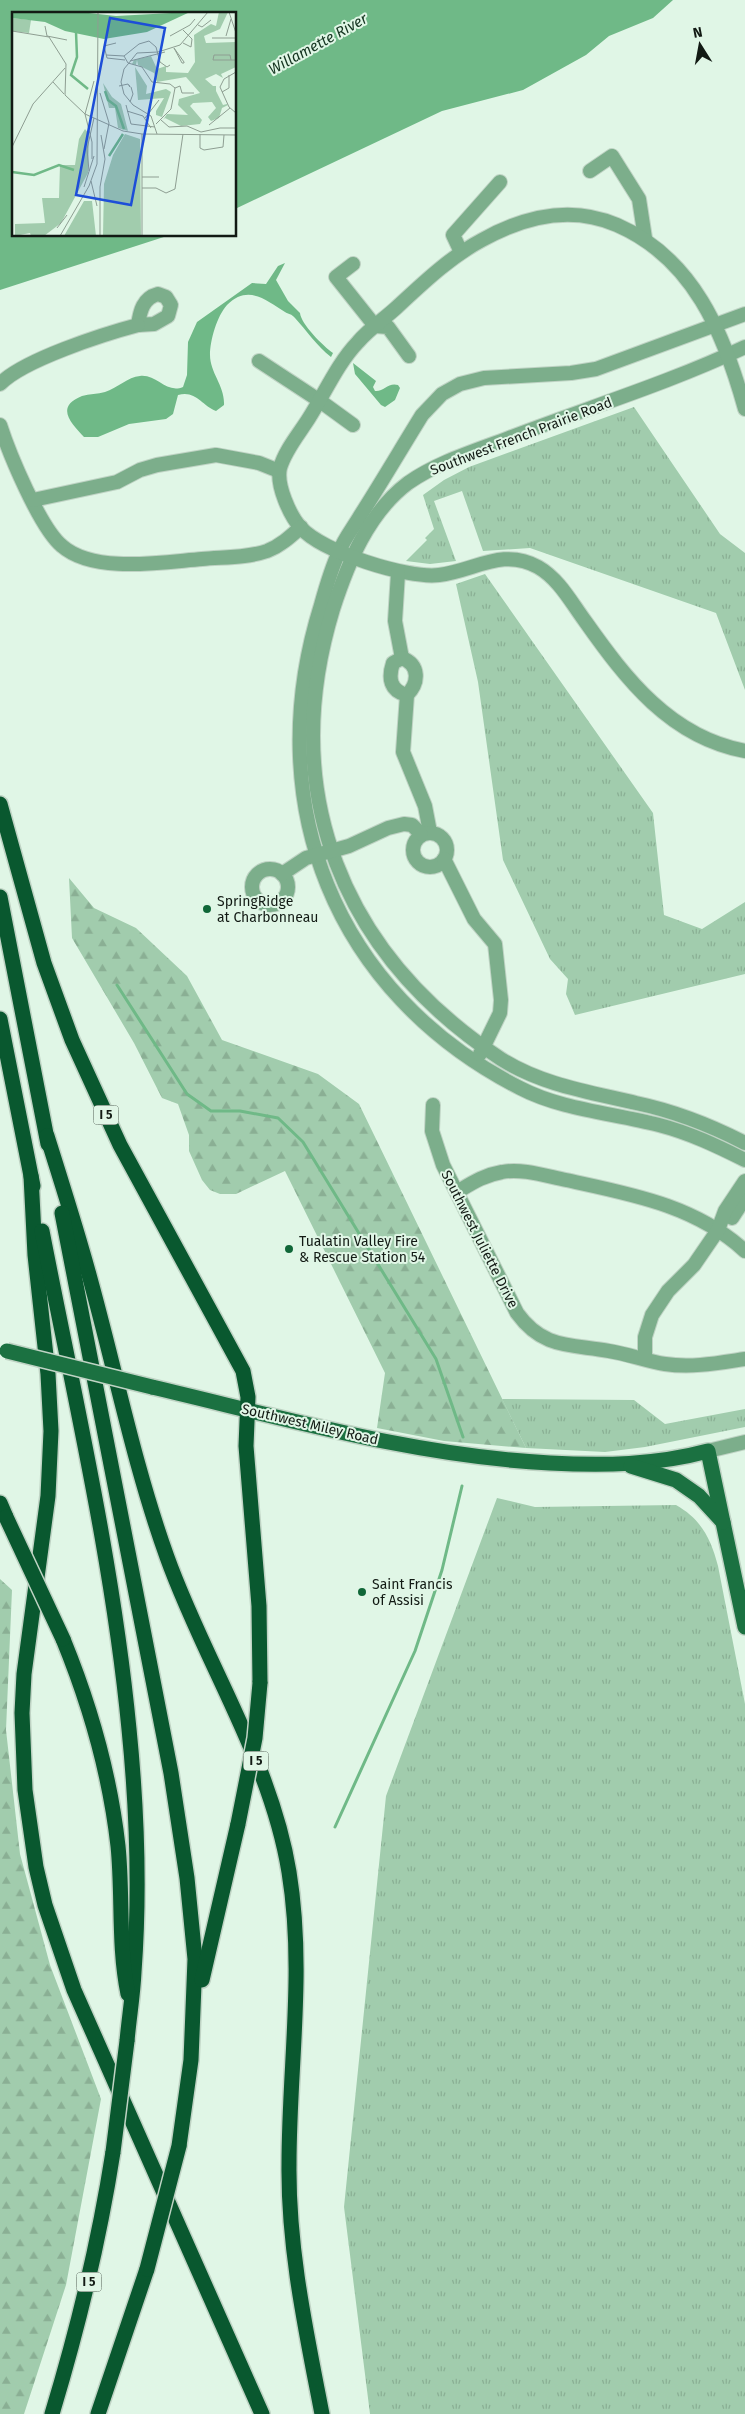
<svg xmlns="http://www.w3.org/2000/svg" width="745" height="2414" font-family="'Fira Sans',sans-serif">
<defs>
<pattern id="grass-tufts" width="24" height="20" patternUnits="userSpaceOnUse" patternTransform="scale(1.25)"><rect width="24" height="20" fill="#a1ccad"/><path d="M3 7l-1-3M5 7V3M7 7l1-3M15 17l-1-3M17 17v-4M19 17l1-3" fill="none" stroke="#8aaf94"/></pattern>
<pattern id="forest-firs" width="22" height="20" patternUnits="userSpaceOnUse" patternTransform="scale(1.25)"><rect width="22" height="20" fill="#a1ccad"/><path d="M5 1l3.5 6h-7zM16 11l3.5 6h-7z" fill="#8aaf94"/></pattern>
</defs>
<rect width="100%" height="100%" fill="#e0f6e6"/>
<g fill="url(#grass-tufts)">
<path d="M634 407 720 534 745 553V690L716 613 530 548 483 551 462 491 434 501 456 561 430 564 406 561 427 540 425 538 434 529 423 495 444 480 469 467Z"/>
<path d="M485 574 653 813 664 915 702 929 745 902V974L575 1015 566 994 568 979 550 959 503 860 478 682 456 584Z"/>
<path d="M502 1399 634 1400 665 1424 745 1409V1427L645 1447 605 1452 526 1448Z"/>
<path d="M497 1498 535 1507 676 1505C701 1519 711 1539 718 1566L745 1704V2414H370L344 2207 386 1796Z"/>
</g>
<g fill="url(#forest-firs)">
<path d="M69 878 94 908 136 928 187 976 222 1040 318 1074 359 1104 526 1448 444 1441 377 1428 385 1373 285 1171 236 1194H220L210 1190 202 1180 189 1151V1135L178 1104 162 1098 134 1043 72 938Z"/>
<path d="M0 1579 12 1590 6 1730 20 1854 50 1965 101 2099 66 2285 24 2414H0Z"/>
</g>
<g fill="#6fb987">
<path d="M0 0H673L653 18 609 36 586 55 523 90 442 111 235 209V14H14V235H170L0 290Z"/>
<path d="M285 263 276 280 288 301 300 313C301 324 323 346 333 353L331 357C317 346 306 330 295 318 292 314 288 314 285 312 266 300 248 284 227 305 217 316 210 340 210 355 210 373 225 386 224 405L216 411C201 405 196 390 178 395L173 414 166 419 129 424 98 437H84C72 424 54 407 82 396 89 394 98 394 105 392 117 388 128 377 140 376 157 374 166 394 183 387L187 375 188 342 197 322 252 283 266 284 278 266Z"/>
<path d="M353 363 376 381 373 387 375 391C384 392 388 382 398 385L400 388 395 400 385 407 381 405 355 374Z"/>
</g>
<g fill="none" stroke-linecap="round" stroke-linejoin="round">
<g stroke="#6fb987" stroke-width="3">
<path d="M117 985 187 1094 211 1111H240L278 1118 303 1142 436 1359 463 1437"/>
<path d="M335 1827 415 1651 442 1570 462 1486"/>
</g>
<defs>
<g id="minor">
<path d="M590 171 612 156 639 199 645 238"/>
<path d="M461 252 453 235 500 182"/>
<path d="M353 264 336 277 375 326 388 327 409 356"/>
<path d="M158 294 166 297 171 305 168 316 154 324 138 325C140 311 143 298 158 294Z"/>
<path d="M745 314 596 369 571 373 484 378 460 384 442 394 422 415C401 449 381 483 360 516 353 528 344 539 339 552 331 569 326 587 321 605 259 803 334 993 520 1088 562 1110 614 1113 659 1125 690 1133 717 1146 745 1160"/>
<path d="M745 347C669 383 587 408 509 438 475 451 438 462 408 483 368 513 348 563 333 609 277 793 342 954 501 1059 542 1085 590 1092 636 1103 674 1111 710 1125 745 1143"/>
<path d="M259 361 320 401 353 425"/>
<path d="M0 384C23 360 104 334 138 325"/>
<path d="M745 409C724 333 693 258 617 225 571 205 525 216 482 240 450 257 423 283 396 308 384 319 369 329 358 342 337 364 325 393 309 418 299 434 285 450 280 468 276 485 290 516 301 528 323 552 407 579 439 575 474 571 503 547 538 567 559 579 571 602 585 621 626 679 670 737 745 751"/>
<path d="M0 425C9 453 40 528 62 546 94 574 163 562 202 559 223 557 247 558 267 551 280 546 290 537 301 527"/>
<path d="M33 500 117 482 140 470 157 465 216 455 259 463 279 471"/>
<path d="M398 573 395 621 402 658"/>
<path d="M407 695C390 691 388 678 393 663L402 658C420 665 419 683 407 695L403 752 425 806 430 832"/>
<circle cx="430" cy="850" r="17"/>
<path d="M444 859 474 919 495 944 501 1000 500 1013 480 1054"/>
<circle cx="270" cy="887" r="18"/>
<path d="M282 874 306 858 349 846 388 828 404 824 412 825 421 834"/>
<path d="M433 1105 432 1131 443 1165 517 1313C543 1349 570 1344 609 1351 628 1354 646 1361 665 1364 692 1368 718 1363 745 1359"/>
<path d="M457 1192C472 1183 484 1175 502 1172 522 1168 546 1176 566 1180 630 1194 695 1205 745 1251"/>
<path d="M732 1218 745 1198"/>
<path d="M645 1359V1337L652 1315 668 1291 694 1265 718 1230 725 1211 745 1181"/>
<path d="M708 1451 745 1442"/>
</g>
<g id="major">
<path d="M152 1387C284 1418 414 1456 550 1463 603 1466 656 1465 708 1451L745 1627"/>
<path d="M631 1466 676 1480 699 1496 723 1522"/>
</g>
<g id="highway">
<path d="M0 804 44 963 72 1040 120 1145 243 1371 248 1397 246 1446 259 1606 260 1683"/>
<path d="M0 897 48 1144"/>
<path d="M0 1019 33 1186"/>
<path d="M47 1136C59 1174 71 1212 82 1250 112 1352 131 1457 167 1557 205 1663 271 1761 289 1872 305 1970 289 2066 289 2164 288 2249 306 2331 322 2414"/>
<path d="M31 1176 35 1255 48 1374 51 1431 48 1496 24 1674 22 1713 25 1790 36 1867 45 1905 74 1990 262 2414"/>
<path d="M62 1213 171 1773 187 1878 195 1959 191 2060 179 2146"/>
<path d="M42 1231C74 1396 113 1562 129 1729 137 1809 140 1891 134 1972 133 1995 129 2018 127 2041"/>
<path d="M0 1503 6 1517"/>
<path d="M63 1639C90 1705 110 1775 118 1846 123 1895 118 1946 128 1994"/>
<path d="M202 1980 238 1824"/>
<path d="M52 2414C78 2328 99 2242 113 2152"/>
<path d="M98 2414 147 2269"/>
</g>
</defs>
<use href="#minor" stroke="#bfd3c4" stroke-width="16"/>
<use href="#major" stroke="#bfd3c4" stroke-width="18"/>
<use href="#highway" stroke="#bfd3c4" stroke-width="18"/>
<use href="#minor" stroke="#7cae8b" stroke-width="14"/>
<use href="#major" stroke="#1b7141" stroke-width="15"/>
<use href="#highway" stroke="#09582f" stroke-width="15"/>
<defs>
<path id="major-bridge" d="M7 1351 152 1387"/>
<g id="highway-bridge">
<path d="M6 1517 63 1639"/>
<path d="M238 1824 255 1738 260 1683"/>
<path d="M113 2152 127 2041"/>
<path d="M147 2269 179 2146"/>
</g>
</defs>
<use href="#major-bridge" stroke="#bfd3c4" stroke-width="18" stroke-linecap="butt"/>
<use href="#highway-bridge" stroke="#bfd3c4" stroke-width="18" stroke-linecap="butt"/>
<use href="#major-bridge" stroke="#1b7141" stroke-width="15"/>
<use href="#highway-bridge" stroke="#09582f" stroke-width="15"/>
</g>
<g fill="#106738" stroke="#e0f6e6" stroke-width="2">
<circle cx="207" cy="909" r="5"/>
<circle cx="289" cy="1249" r="5"/>
<circle cx="362" cy="1592" r="5"/>
</g>
<g text-anchor="middle" stroke-width="4" stroke-linejoin="round" paint-order="stroke">
<g fill="#e0f6e6" stroke="#505c53" stroke-width="1">
<rect x="93.5" y="1105.5" width="25" height="19" rx="4"/>
<rect x="243.5" y="1751.5" width="25" height="19" rx="4"/>
<rect x="76.5" y="2272.5" width="25" height="19" rx="4"/>
</g>
<g font-size="12" font-weight="bold" fill="#121a14">
<text x="106" y="1119">I 5</text>
<text x="256" y="1765">I 5</text>
<text x="89" y="2286">I 5</text>
</g>
<g font-size="14" fill="#121a14" stroke="#e0f6e6">
<text transform="translate(521 436) rotate(-21)" y="5">Southwest French Prairie Road</text>
<text transform="translate(480 1239) rotate(63)" y="5">Southwest Juliette Drive</text>
<text transform="translate(310 1424) rotate(13)" y="5">Southwest Miley Road</text>
</g>
<g font-size="14" fill="#121a14" stroke="#e0f6e6" text-anchor="start">
<text x="217" y="906">SpringRidge<tspan x="217" dy="16">at Charbonneau</tspan></text>
<text x="299" y="1246">Tualatin Valley Fire<tspan x="299" dy="16">&amp; Rescue Station 54</tspan></text>
<text x="372" y="1589">Saint Francis<tspan x="372" dy="16">of Assisi</tspan></text>
</g>
<g font-size="15" font-style="italic" fill="#143420" stroke="#e0f6e6">
<text transform="translate(318 44) rotate(-29)" y="5">Willamette River</text>
</g>
</g>
<g transform="translate(12 12)">
<rect width="224" height="224" fill="#e0f6e6"/>
<path d="M207 0H216L208 17 192 24 194 31 224 30V55L209 62 211 66 204 62 193 67 201 74H208H204V79L211 93 215 92 216 93 210 96 207 106 199 109 196 105 204 96 200 90 181 91 178 94 190 108 188 112 169 114 153 106 151 108 155 102 176 103 166 93 167 87 188 81 174 65 145 70 142 61 126 53 125 48 124 53 120 52 122 48 139 44 145 57 154 54V60L176 61 183 50 182 23 199 12 204 14ZM0 6 19 8 17 21 0 19ZM123 55 135 74 134 82 154 77 159 80 150 105 144 103V99L152 86 126 88ZM113 122 128 127 129 224H91L92 172 101 143ZM72 189H80L84 224H52Z" fill="#a1ccad"/>
<path d="M91 71 100 85 109 92 116 119 106 116 103 96H97ZM73 117 77 122 76 161 49 211 32 224H19L18 221 3 224V212L33 211 30 186H47L48 153H63L67 127Z" fill="#a1ccad"/>
<path d="M0 0H68L104 4 178 0 135 20 92 27 53 19 33 10 0 6Z" fill="#6fb987"/>
<path fill="none" stroke="#6fb987" stroke-width="2.5" d="M64 20 65 45 59 63 76 77M93 79 96 88 104 94 112 117M97 144 111 122M0 160 22 163 47 153 62 158"/>
<path fill="none" stroke="#8e9e92" stroke-width="1" d="M217 0 224 21M186 13 190 15 199 8M33 14 35 24 55 28M0 19 37 25 54 52 53 83 73 102M158 24 178 13 183 7M214 24 219 7M200 26H224M104 31 92 34 95 46 113 48M171 31 179 35 180 27 171 18M162 36 172 50V51H170ZM94 43 112 44M219 48 218 43H202L201 48H224M118 49 153 40M224 60 212 67 208 75 217 95 224 101M41 70 52 82M107 74 116 72 118 75 117 73M163 76 168 74 170 81H182M210 80 217 76V63M88 81 97 111 92 137M118 90 121 82 119 75M114 93 119 112 143 115M115 99 131 104 139 116M73 102 111 119 130 122V224M133 106 147 88M149 108 157 115 175 114 189 120 208 116H224M144 112 159 97 163 76 158 72 140 70 130 55 116 51 112 44 127 32 137 29 144 35 148 50 155 55 158 53M197 113 218 96M130 122 224 123M145 122 139 104 121 93 112 82 109 70 112 57 125 41 146 40 168 33 196 0M188 122V136L192 138 211 135 212 123M0 135 21 92 53 56M80 147V130L73 102 82 69M77 159 75 137 82 106M130 165H147M79 169 85 194M72 175 82 144M130 176H144L154 181 163 177 171 122M45 216 55 203M48 224 77 174 85 152 86 0M88 224V175L93 147 89 123"/>
<path fill="#1d4ed8" fill-opacity="0.15" stroke="#1d4ed8" stroke-width="2.5" d="M98 6 153 16 119 193 64 183Z"/>
<rect width="224" height="224" fill="none" stroke="#121a14" stroke-width="2.5"/>
</g>
<g transform="translate(700 45) rotate(349)" stroke="#e0f6e6" stroke-width="4" paint-order="stroke">
<path d="M0-4L9 19L0 12L-9 19Z" fill="#121a14"/>
<text y="-8" font-size="14" font-weight="bold" text-anchor="middle" fill="#121a14">N</text>
</g>
</svg>
